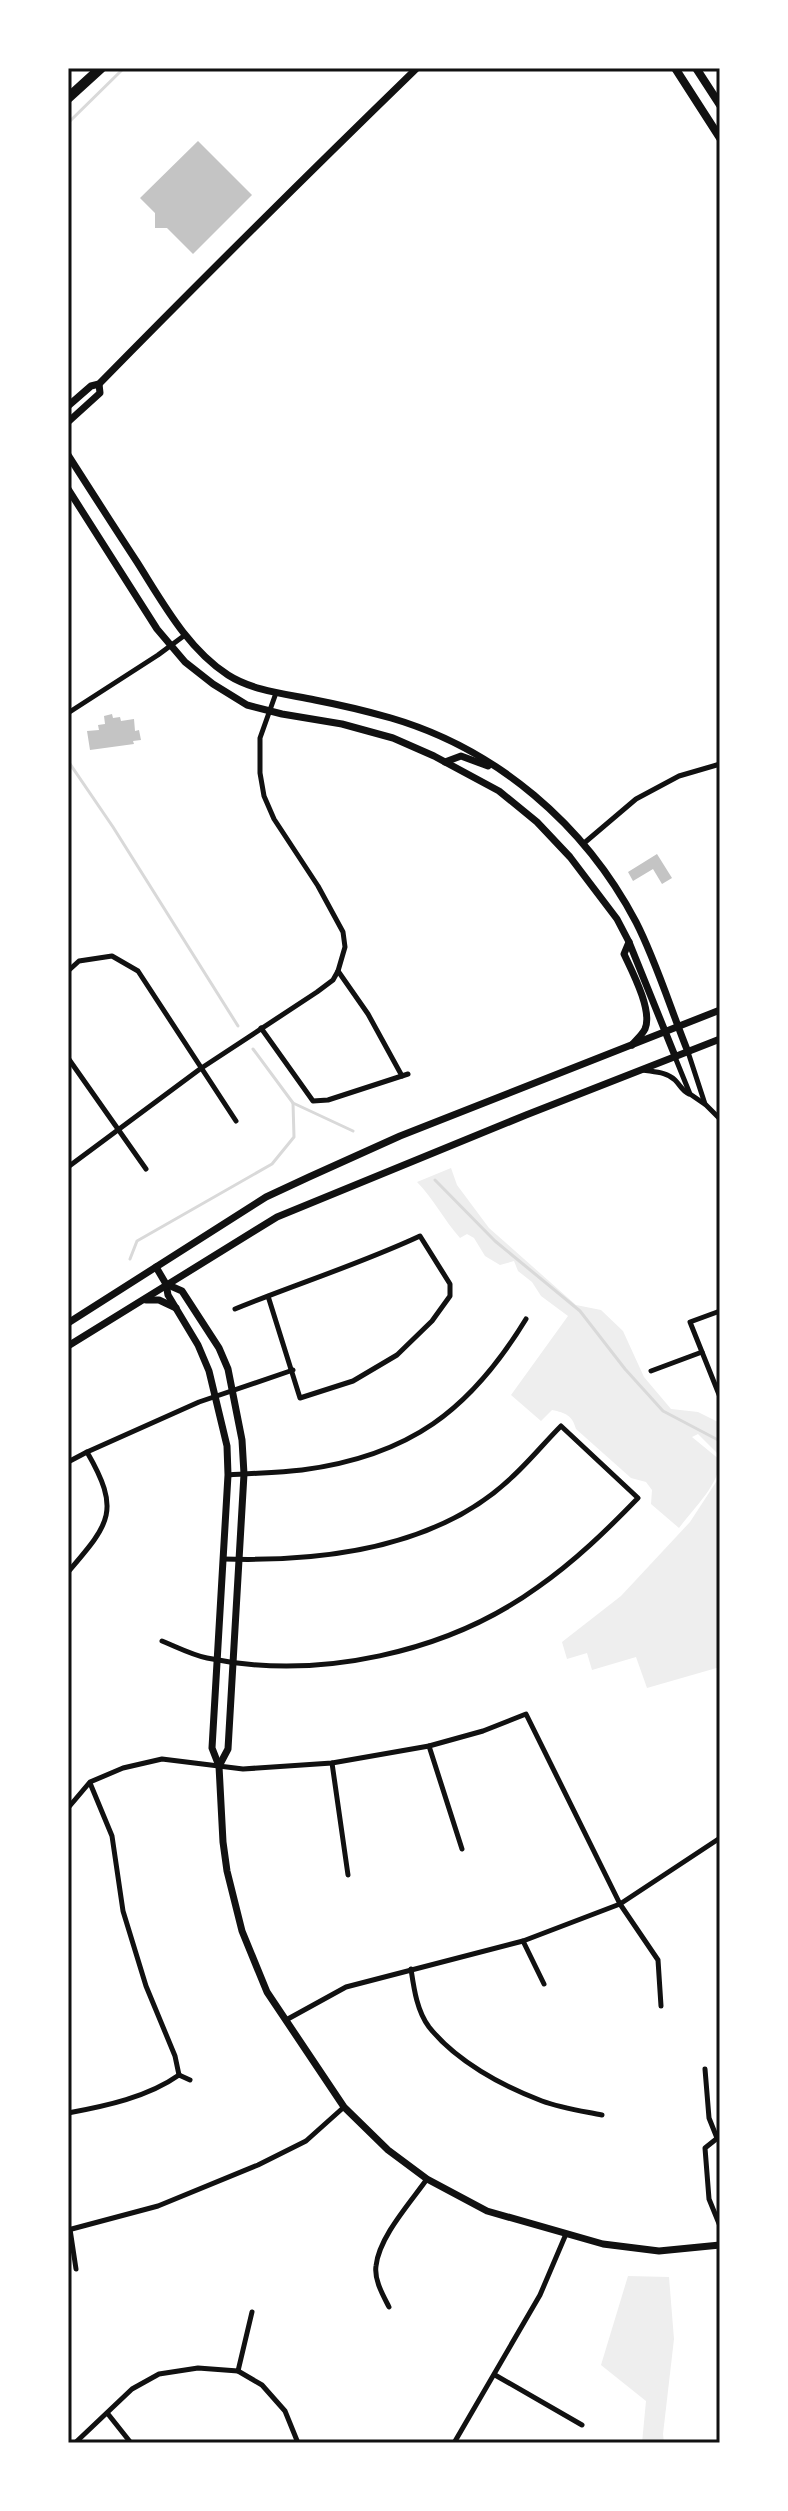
<svg xmlns="http://www.w3.org/2000/svg" width="788" height="2511" font-family="Commissioner,sans-serif">
<rect width="100%" height="100%" fill="#fff"/>
<g fill="#eee">
<path d="M451 1168 457 1185 489 1228 576 1305 601 1310 623 1331 644 1377 671 1409 698 1412 720 1423V1456L698 1434 692 1437 720 1460C720 1484 693 1509 679 1528L651 1504 652 1490 646 1482 631 1478 576 1429C572 1415 566 1413 552 1410L541 1421 511 1395 568 1316 541 1296 532 1282 518 1271 514 1261 500 1265 485 1256 474 1238 467 1234 460 1238C444 1220 433 1198 417 1182Z"/>
<path d="M720 1476V1667L647 1688 636 1657 592 1670 587 1653 567 1659 562 1642 621 1596 690 1522Z"/>
<path d="M628 2276 669 2277 674 2339 663 2434 664 2443H642L646 2401 601 2365Z"/>
</g>
<g fill="none" stroke-linecap="round" stroke-linejoin="round">
<g stroke="#d9d9d9" stroke-width="3">
<path d="M68 123 124 68"/>
<path d="M68 761 113 827 238 1026"/>
<path d="M253 1049 293 1103 353 1131"/>
<path d="M435 1180 495 1241 580 1311 625 1369 663 1411 720 1441"/>
<path d="M130 1259 137 1241 272 1164 294 1137 293 1103"/>
</g>
</g>
<g fill="#c4c4c4">
<path d="M198 141 252 195 193 254 167 228H155V213L140 198Z"/>
<path d="M112 714 113 718 120 717 121 721 134 719 135 731 139 730 141 740 133 741 134 744 90 750 87 731 99 730 98 725 105 724 104 716Z"/>
<path d="M657 854 672 878 662 884 653 869 633 881 628 872Z"/>
</g>
<g fill="none" stroke-linecap="round" stroke-linejoin="round">
<g stroke="#111" stroke-width="5">
<path d="M68 713 158 655 185 635"/>
<path d="M583 844 636 799 679 776 720 764"/>
<path d="M68 971 79 961 112 956 138 971 236 1121"/>
<path d="M338 971 368 1014 402 1076"/>
<path d="M261 1028 313 1101 328 1100 408 1074"/>
<path d="M688 1052 705 1104"/>
<path d="M675 1057 690 1094 706 1105 720 1119"/>
<path d="M68 1058 146 1169"/>
<path d="M643 1070C654 1072 667 1072 675 1080 681 1086 681 1090 689 1094"/>
<path d="M68 1167 200 1069 317 992 333 980 338 971 345 947 343 932 318 886 274 819 264 796 260 773V738L276 693"/>
<path d="M235 1309C296 1284 360 1264 420 1236L450 1284V1296L432 1321 397 1355 353 1381 300 1398 268 1296"/>
<path d="M720 1311 690 1322 720 1397"/>
<path d="M651 1371 702 1352"/>
<path d="M68 1462 87 1452"/>
<path d="M228 1475C252 1473 277 1473 302 1470 409 1456 470 1411 526 1319"/>
<path d="M68 1572C110 1523 121 1511 87 1452L199 1402 293 1370"/>
<path d="M162 1641C177 1647 192 1655 207 1658 317 1681 447 1653 538 1587 575 1561 606 1531 638 1498L561 1426C544 1443 528 1463 510 1479 435 1549 321 1562 223 1559"/>
<path d="M429 1746 462 1849"/>
<path d="M332 1763 348 1875"/>
<path d="M90 1783 112 1836 123 1911 146 1986 175 2056 179 2075"/>
<path d="M68 1808 90 1782 123 1768 162 1759 243 1769 332 1763 429 1746 483 1731 526 1714 620 1904 658 1960 661 2006"/>
<path d="M523 1941 544 1984"/>
<path d="M411 1969C414 1989 417 2011 429 2027 456 2061 502 2086 542 2101 561 2108 582 2111 602 2115"/>
<path d="M286 2020 346 1987 523 1941 620 1904 720 1838"/>
<path d="M705 2069 709 2118 717 2138"/>
<path d="M179 2075 190 2080"/>
<path d="M68 2113C106 2106 148 2097 179 2075"/>
<path d="M720 2136 705 2148 709 2199 720 2226"/>
<path d="M70 2229 76 2269"/>
<path d="M68 2230 158 2206 258 2165 306 2141 344 2107"/>
<path d="M389 2307C383 2295 374 2280 376 2266 379 2237 410 2203 427 2179"/>
<path d="M238 2371 252 2312"/>
<path d="M495 2375 582 2425"/>
<path d="M108 2414 131 2443"/>
<path d="M75 2443 132 2389 159 2374 198 2368 238 2371 262 2385 285 2411 298 2443"/>
<path d="M454 2443 540 2295 566 2234"/>
</g>
<g stroke="#111" stroke-width="7">
<path d="M68 406 91 386 99 384C204 277 310 172 417 68"/>
<path d="M68 422 100 393 99 384"/>
<path d="M68 455C91 491 114 527 137 562 163 603 187 648 228 675 253 691 286 694 315 700 341 705 366 711 391 718 497 749 585 825 636 922 656 961 671 1010 688 1052"/>
<path d="M68 489 157 629 185 662 213 684 247 705 282 714 342 724 393 738 434 756 499 791 537 822 570 857 617 919 629 942 675 1056"/>
<path d="M445 762 461 756 488 766"/>
<path d="M629 942 624 954C632 971 653 1011 645 1029 642 1035 636 1040 632 1045"/>
<path d="M156 1267 166 1284 168 1295 198 1345 209 1371 227 1446 228 1475 212 1748 219 1766 223 1842 227 1871 242 1931 267 1992 344 2107 388 2150 427 2179 487 2211 603 2244 659 2251 720 2245"/>
<path d="M166 1284 182 1291 219 1348 228 1369 242 1440 244 1474 228 1749 219 1766"/>
</g>
<g stroke="#111" stroke-width="7">
<path d="M146 1300H159L176 1308"/>
<path d="M68 1323 266 1197 309 1177 400 1136 720 1010"/>
<path d="M68 1346 277 1217 526 1115 720 1039"/>
</g>
<g stroke="#111" stroke-width="8">
<path d="M675 68 720 138"/>
<path d="M696 68 720 105"/>
</g>
<path stroke="#111" stroke-width="10" d="M68 98 101 68"/>
</g>
<rect width="788" height="2511" fill="none" stroke="#ffffff" stroke-width="140"/>
<rect x="70" y="70" width="648" height="2371" fill="none" stroke="#111" stroke-width="3"/>
</svg>
